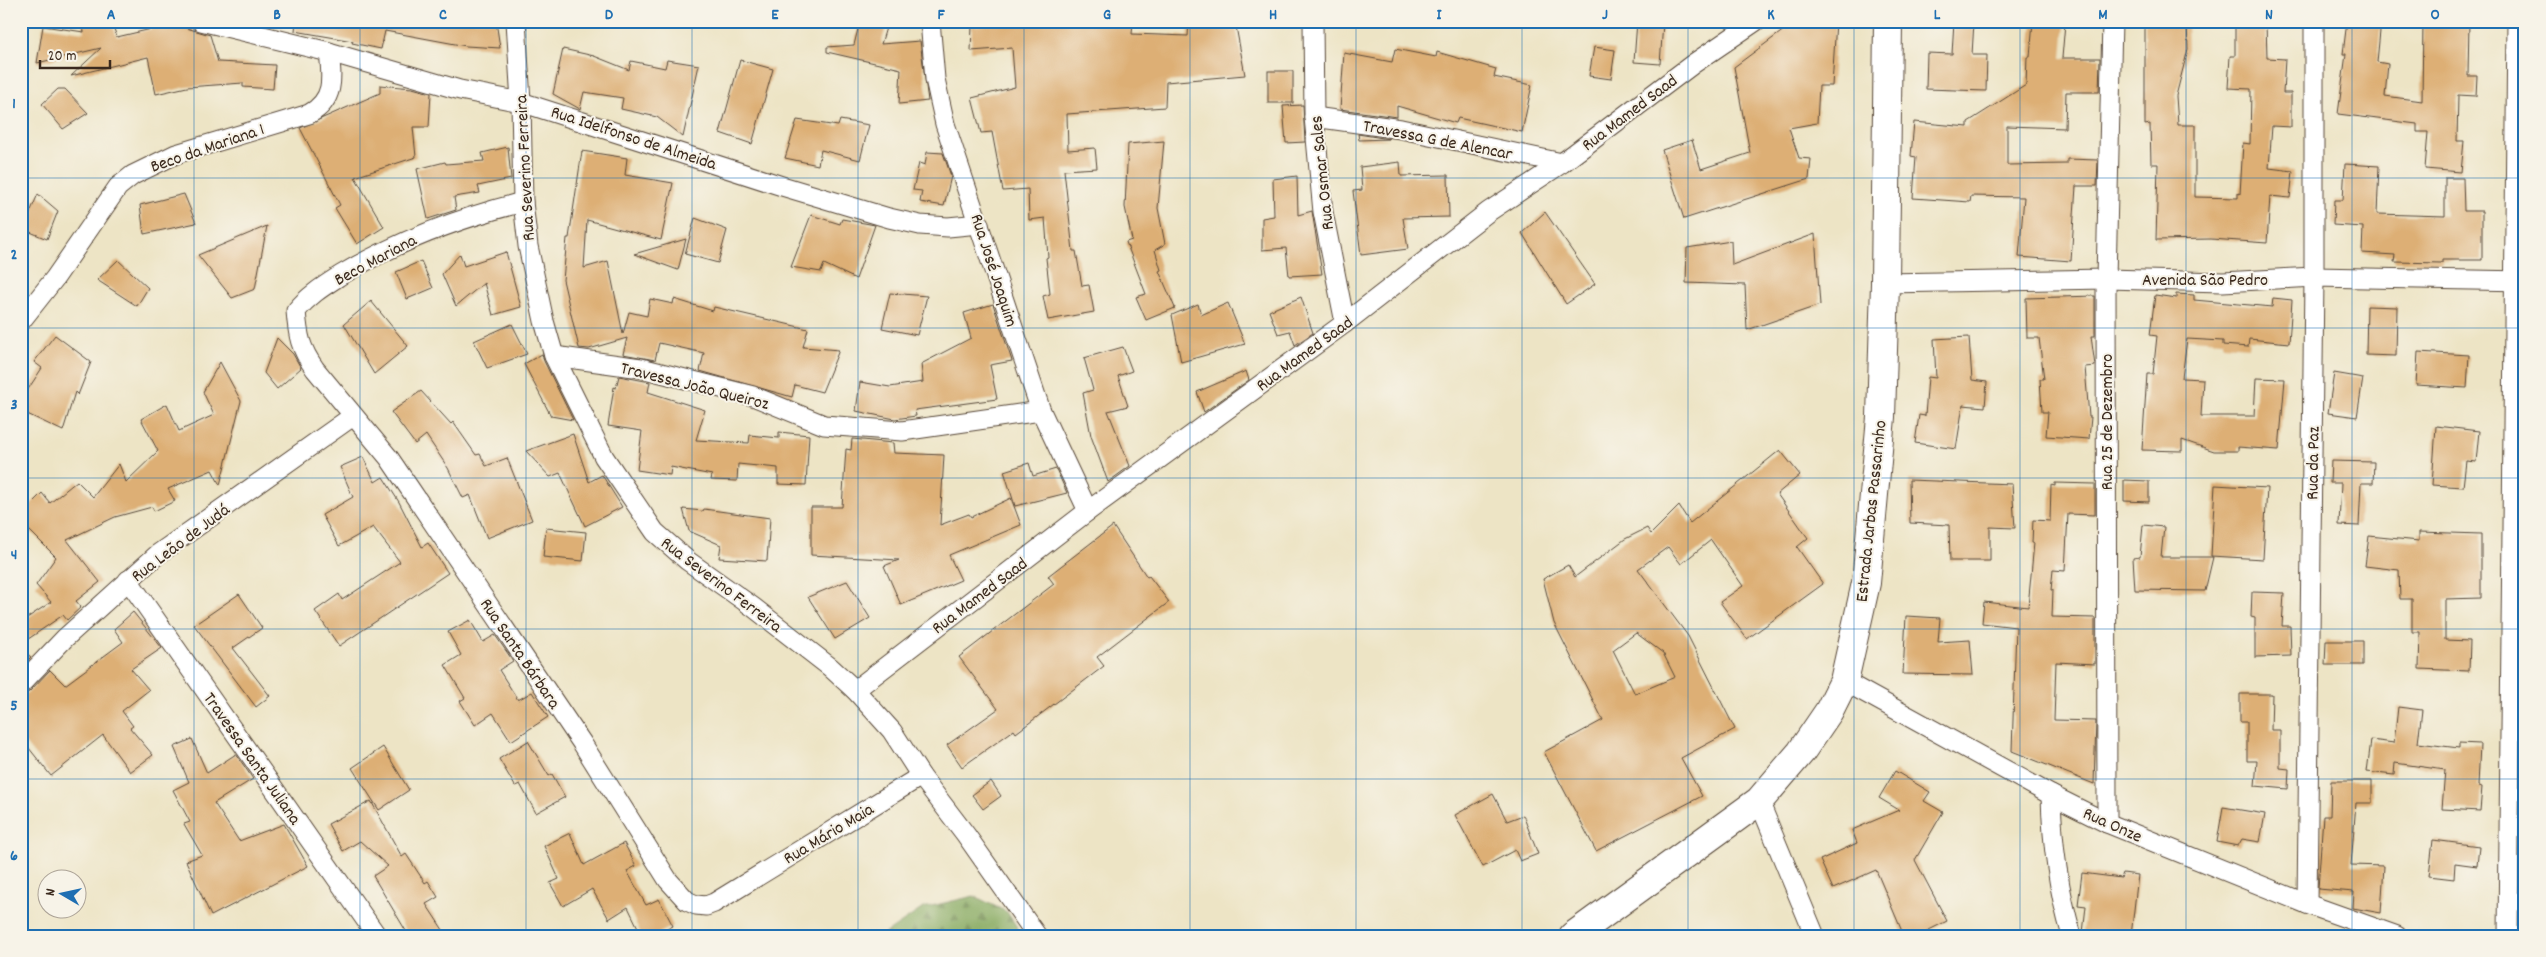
<svg xmlns="http://www.w3.org/2000/svg" width="2546" height="957" font-family="Dekko,sans-serif">
<defs>
<pattern id="forest-firs" width="22" height="20" patternUnits="userSpaceOnUse" patternTransform="scale(1.25)"><rect width="22" height="20" fill="#83a75c"/><path d="M5 1l3.5 6h-7zM16 11l3.5 6h-7z" fill="#6c884b"/></pattern>
</defs>
<rect width="100%" height="100%" fill="#f7f3e8"/>
<filter id="ink" filterUnits="userSpaceOnUse"><feTurbulence type="fractalNoise" baseFrequency=".02" numOctaves="2"/><feDisplacementMap in="SourceGraphic" scale="10" xChannelSelector="R" yChannelSelector="G"/><feConvolveMatrix kernelMatrix="1 2 1 2 8 2 1 2 1" color-interpolation-filters="sRGB"/></filter>
<filter id="wash" filterUnits="userSpaceOnUse"><feTurbulence type="fractalNoise" baseFrequency=".0096" numOctaves="4" result="noise"/><feDisplacementMap in="SourceGraphic" scale="20" xChannelSelector="R" yChannelSelector="G"/><feGaussianBlur stdDeviation="1.12" result="paint"/><feColorMatrix in="noise" values="0 0 0 0 0 0 0 0 0 0 0 0 0 0 0 0 0 1.4 0 .05"/><feComposite in="paint" operator="in"/></filter>
<g filter="url(#wash)">
<rect width="100%" height="100%" fill="#ede4c5"/>
<path fill="url(#forest-firs)" stroke="#5f683d" d="M974 896 1007 912 1023 936H882L923 908Z"/>
<g id="blocks">
<g fill="#ddaf75" fill-rule="evenodd">
<path d="M82 21H111L117 37 173 24 210 35 218 62 275 65 273 89 243 87V83L187 87 156 94 148 57 71 76 101 48 37 63 43 26 84 32Z"/>
<path d="M296 21H496L500 48 466 46 385 31 381 49 352 43 353 41 295 31Z"/>
<path d="M860 21H888L881 44 920 41 928 101 899 104 901 69 827 52V47L854 45Z"/>
<path d="M1038 21H1133L1132 34 1188 36 1189 21H1235L1245 75 1166 82 1165 107 1067 114 1068 150 1095 148 1097 168 1064 170 1073 251H1076L1082 286 1089 285 1094 312 1048 320 1043 296 1050 294 1046 258 1048 257 1045 218 1029 220 1028 189 1003 191 992 132 981 133 972 98 1015 87 1012 48 971 51 972 26Z"/>
<path d="M1637 21 1663 23 1660 64 1634 62Z"/>
<path d="M1796 21H1836L1832 86H1819L1817 123 1789 128 1799 158 1811 159 1809 179 1684 219 1662 150 1692 140 1701 169 1750 153 1734 67Z"/>
<path d="M1954 21H1974L1972 55H1987L1986 91 1926 89 1927 53 1952 54Z"/>
<path d="M2033 21 2065 23 2062 58H2100L2099 92H2066L2065 128 2007 126V165L2067 164V159L2098 160 2097 186H2076L2071 261 2019 257 2024 197 1971 196 1970 202 1913 198 1916 157 1911 156 1914 122 1968 127V122L2026 85 2027 57H2030Z"/>
<path d="M2187 21 2188 49 2176 96 2178 125H2195V197L2238 198V193L2240 194 2243 143 2250 144 2251 89 2228 88 2230 56H2235V21H2266L2267 58 2285 59 2283 93H2291V127L2272 126 2269 168 2293 171 2290 198 2270 196 2267 243 2211 239 2156 240 2158 164H2151L2150 124 2145 125V23Z"/>
<path d="M2347 21H2381L2377 62 2388 64 2385 96 2422 101 2423 21H2469L2468 76H2477L2476 96 2458 95 2457 141H2464L2461 172 2425 169 2428 132H2417V124L2338 114 2346 54H2343Z"/>
<path d="M1594 47 1615 50 1611 79 1589 76Z"/>
<path d="M563 49 594 56 629 70 631 61 665 68 667 60 699 65 683 137 657 117 621 109 623 98 584 92 580 109 553 94Z"/>
<path d="M1395 49 1436 57 1437 52 1496 69 1494 77 1532 85 1522 132 1458 118 1456 123 1397 106V117L1340 109 1344 53 1392 62Z"/>
<path d="M740 60 773 69 752 144 720 133Z"/>
<rect x="1268" y="71" width="25" height="32"/>
<path d="M380 85 412 88 431 93 429 127H413L416 157 355 177 384 227 357 244 335 208 340 205 300 128 380 93Z"/>
<path d="M58 89H65L88 113 63 129 42 104Z"/>
<path d="M1303 105 1305 142 1286 143 1283 106Z"/>
<path d="M797 120 838 126 840 120 869 125 860 160 821 150 818 165 785 158Z"/>
<path d="M1358 134 1389 139 1359 140Z"/>
<path d="M1164 141 1158 208 1165 244 1155 250 1161 270 1159 271 1175 308 1146 320 1136 297 1146 294 1126 242 1132 240 1125 207 1128 144Z"/>
<path d="M508 147 511 179 478 186 480 193 454 197 456 210 428 219 417 169 445 162 446 164 484 161 482 153Z"/>
<path d="M582 151 627 158 625 175 673 183 661 240 587 220 584 268 608 261 623 334 629 312 647 316 650 299 673 304 674 299 713 311 714 307 808 329 803 347 839 350 822 392 795 385 792 397 700 371 704 353 659 343 655 360 623 354 627 338 589 349 579 348 563 280 567 238H569Z"/>
<path d="M927 152 943 153 951 176 944 206 920 202 922 191 913 190 919 163 925 165Z"/>
<path d="M1400 162 1401 176 1448 175 1449 217 1403 218 1408 249 1361 255 1353 191 1362 190 1360 167Z"/>
<path d="M2345 164 2379 166 2377 214 2445 216V178H2463L2464 211H2482V260H2442V263L2394 262 2395 255 2362 253 2363 227 2333 225 2334 200H2343Z"/>
<path d="M1297 176 1298 215 1312 211 1322 274 1289 276 1286 248 1262 250V218L1274 216 1273 179Z"/>
<path d="M38 194 58 211 47 239 23 229Z"/>
<path d="M184 194 196 223 144 234 140 205Z"/>
<path d="M1545 212 1595 284 1566 304 1522 233Z"/>
<path d="M811 215 840 224 842 219 875 225 856 279 824 264 821 272 791 267Z"/>
<path d="M695 218 727 230 718 263 685 254Z"/>
<path d="M267 226 255 289 232 298 198 255Z"/>
<path d="M1815 234 1820 305 1747 330 1745 285 1686 283 1687 248 1731 241 1732 265Z"/>
<path d="M686 239 678 270 634 254Z"/>
<path d="M506 252 521 307 493 315 484 283 456 306 442 274 460 254 464 266Z"/>
<path d="M118 260 148 288 137 306 97 280Z"/>
<path d="M421 261 433 288 407 299 396 272Z"/>
<path d="M890 293 927 296 917 335 882 328Z"/>
<path d="M2176 294 2194 295V300L2272 307 2273 298 2292 300 2289 343 2249 339 2248 347 2223 345V341L2187 339 2182 378 2203 379 2201 416H2254L2256 378 2285 379 2279 450 2238 447V451H2214L2182 440V451L2142 450 2147 374H2153L2157 336 2150 335 2155 295 2176 298Z"/>
<path d="M2095 296V336H2091L2095 366 2085 367 2089 417H2091L2089 439 2046 436 2048 412H2042L2040 379H2044L2039 338H2027L2026 298Z"/>
<path d="M1301 297 1313 333 1295 345 1290 331 1278 334 1269 311Z"/>
<path d="M371 301 408 346 374 374 344 324Z"/>
<path d="M1228 303 1245 344 1181 362 1172 315 1198 304 1201 315Z"/>
<path d="M993 304 1012 361 990 365 997 399 915 410 916 416 895 419 856 411 860 382 890 387 923 382 921 364 971 338 964 313Z"/>
<path d="M2367 306 2397 307 2396 356 2366 355Z"/>
<path d="M512 324 527 354 487 368 474 341Z"/>
<path d="M55 335 91 362 78 395 75 392 63 431 21 411V400L42 368 34 362Z"/>
<path d="M1969 337 1972 380 1987 382 1985 407 1963 405 1956 449 1915 443 1919 415 1925 416 1928 377 1936 378 1934 339Z"/>
<path d="M277 338 293 354 301 368 277 389 264 373Z"/>
<path d="M1123 347 1132 371 1118 376 1128 406 1108 411 1130 466 1108 482 1091 436 1083 393 1093 390 1084 358Z"/>
<path d="M2418 352 2469 355 2467 388 2416 385Z"/>
<path d="M542 354 544 361 573 420 551 416 524 364Z"/>
<path d="M220 362 241 401 220 485 212 470 168 489 175 501 154 511 152 507 115 517 67 540 100 582 76 601 81 607 67 620 63 615 21 644V622L51 602 36 585 56 557 21 522V514L42 493 50 503 77 481 93 497 119 464 126 482 158 451 141 419 167 404 179 431 214 415 203 392Z"/>
<path d="M1246 371 1249 380 1204 412 1197 392Z"/>
<path d="M2334 373 2363 378 2357 417 2328 413Z"/>
<path d="M619 376 650 382 648 392 705 410 696 440 749 443 750 435 779 438V432L809 435 806 485 778 484V468L738 464 737 481 711 480 712 475 671 467 670 475 637 470 642 431 608 426 614 387 616 388Z"/>
<path d="M421 391 451 424 453 422 476 455 480 454 486 466 507 458 532 520 487 538 470 495 463 498 448 468 426 435 415 444 391 412Z"/>
<path d="M2436 426 2479 431 2476 462 2466 461 2463 487 2432 485Z"/>
<path d="M573 434 589 482 602 475 622 507 585 526 560 473 550 477 526 451Z"/>
<path d="M852 439 893 443 894 453 944 455 940 525 969 514 971 517 1011 498 1021 525 949 555 961 580 901 605 884 566 899 560 811 555V507H842L846 449 851 450Z"/>
<path d="M1780 450 1800 475 1777 494 1808 538 1797 547 1823 584 1747 639 1720 602 1743 586 1711 540 1681 564 1668 547 1638 569 1688 636 1735 729 1681 758 1702 796 1596 851 1544 752 1603 720 1554 623 1543 579 1568 565 1575 577 1625 539 1647 528 1651 534 1679 506 1690 523ZM1636 633 1663 653 1675 677 1635 694 1613 650Z"/>
<path d="M363 457 375 482 383 477 399 502 422 547 428 543 448 573 339 646 315 611 339 594 342 600 400 562 373 527 339 546 322 515 353 497 340 467Z"/>
<path d="M2331 461 2374 462 2373 483H2361L2359 526 2339 525 2341 483H2330Z"/>
<path d="M1029 463 1033 476 1056 469 1067 493 1015 506 1004 471Z"/>
<path d="M1909 480 2012 484 2015 528 1990 527V561H1950L1949 525 1910 523Z"/>
<path d="M2124 480 2149 481V502L2124 501Z"/>
<path d="M2055 483 2095 484V515L2068 514 2065 571 2053 570 2051 590H2053L2052 617 2095 618V664L2056 662 2054 720 2096 721 2094 784 2012 751 2016 627 1982 623 1984 602 2028 607 2034 543H2032L2033 520 2050 521 2051 485 2055 486Z"/>
<path d="M2215 485 2267 488 2263 559 2211 556Z"/>
<path d="M683 509 703 511 704 509 770 518 767 561 719 558 721 545 689 531Z"/>
<path d="M2143 525 2164 527 2161 557H2213L2205 591 2135 590 2133 558 2140 557Z"/>
<path d="M1113 526 1147 577 1149 576 1169 602 1097 657 1104 666 1016 733 1014 730 962 767 947 745 998 709 959 657 1054 584 1048 576Z"/>
<path d="M546 528 586 532 583 561 543 557Z"/>
<path d="M2419 532 2481 534V598L2445 599V640L2470 641 2469 671 2419 669 2420 632H2412V599H2400L2399 570 2365 566 2369 536 2419 541Z"/>
<path d="M847 581 870 618 835 639 808 597Z"/>
<path d="M2252 592 2284 593 2282 626H2290L2291 656 2255 657V618L2251 617Z"/>
<path d="M239 594 262 628 233 648 270 696 256 707 194 625Z"/>
<path d="M133 612 162 648 131 669 149 690 122 711 133 726 130 728 153 755 130 772 103 735 51 776 21 738V695L29 692 50 670 65 685 123 642 114 629Z"/>
<path d="M1906 616 1940 618 1938 642 1970 640 1973 675 1903 674Z"/>
<path d="M470 620 483 642 495 635 513 661 499 670 518 700 532 692 548 717 511 741 493 713 475 725 460 701 465 698 445 665 461 655 448 632Z"/>
<path d="M2326 641H2363V665H2325Z"/>
<path d="M21 649 31 657 21 667Z"/>
<path d="M2240 694H2272L2271 730H2280V768L2289 769 2288 789 2255 786 2257 761H2247V722H2240Z"/>
<path d="M2398 707 2422 710 2418 743 2459 748V743L2480 744 2478 786 2482 787 2480 811 2442 809 2445 770 2395 763 2394 775 2367 772 2371 740 2394 743Z"/>
<path d="M192 739 207 773 236 754 253 779 214 803 239 841 284 824 308 866 211 916 186 861 202 855 184 824 190 822 173 790 189 782 174 747Z"/>
<path d="M528 741 549 776 552 774 565 797 536 813 520 784 515 786 499 759Z"/>
<path d="M383 747 409 790 379 810 352 768Z"/>
<path d="M1895 771 1930 792 1924 801 1943 812 1915 860 1947 921 1927 931 1928 936H1904L1876 870 1833 889 1820 860 1857 843 1852 830 1899 810 1879 798Z"/>
<path d="M991 781 1001 796 983 809 972 795Z"/>
<path d="M2331 781H2372V803H2356L2351 865 2384 866 2381 913 2353 908 2354 892 2318 889 2323 816H2330Z"/>
<path d="M1493 794 1507 821 1523 815 1538 854 1520 861 1515 850 1483 867 1455 815Z"/>
<path d="M371 801 402 857 406 854 425 883 428 881 438 897 426 904 447 936H409L373 876 388 866 360 841 343 851 328 824Z"/>
<path d="M2223 807 2265 814 2260 842 2242 839 2238 846 2217 842Z"/>
<path d="M570 833 584 865 624 843 636 866 627 871 646 905 659 899 673 926 654 936H642L628 907 609 919 592 889 563 906 550 883 559 879 544 846Z"/>
<path d="M2433 840 2479 846 2477 866 2455 863 2454 879 2429 876Z"/>
<path d="M2082 873 2121 878 2123 873 2138 875 2131 936 2083 933 2086 906 2078 905Z"/>
</g>
</g>
</g>
<g filter="url(#ink)">
<use href="#blocks" fill-opacity="0" stroke="#564637" stroke-width="1"/>
<g fill="none" stroke-linecap="round" stroke-linejoin="round">
<defs>
<g id="street">
<path d="M201 21 329 52 460 90 521 102 782 186 889 218 920 225 948 227 979 224"/>
<path d="M516 21 521 102 523 202 528 246 544 321 554 356 604 457 655 532 688 561 753 607 830 667 855 690 892 731 921 776 966 835 1037 936"/>
<path d="M930 21 935 79 945 124 1041 411 1088 511"/>
<path d="M1313 21 1314 117 1323 212 1345 323"/>
<path d="M1314 117 1401 129 1562 163"/>
<path d="M523 202C459 218 398 241 341 275 324 286 309 295 296 311 298 336 300 348 315 369L389 458 408 486 582 743 668 880 687 901 696 905 706 906 714 903 921 776"/>
<path d="M1885 283 2106 279 2223 282 2314 277 2525 281"/>
<path d="M21 321 55 278 118 187 133 175 176 154 309 114C335 100 332 78 329 52"/>
<path d="M554 356 641 368 753 396 824 425 902 431 1041 411"/>
<path d="M128 580 377 936"/>
<path d="M1844 681 2051 795 2107 823 2307 904 2397 936"/>
<path d="M21 684 65 638 158 554 353 416"/>
<path d="M855 690 1088 511 1345 323 1488 212 1562 163 1693 64 1756 21"/>
<path d="M2051 795C2052 844 2058 889 2072 936"/>
<path d="M1759 801 1815 936"/>
<path d="M2107 823 2106 279 2112 21"/>
<path d="M2307 904 2314 277V21"/>
<path d="M2508 936 2517 21"/>
</g>
<path id="secondary" d="M1573 936 1759 801 1801 752 1829 711 1844 681 1866 583 1881 417 1885 283 1888 21"/>
</defs>
<use href="#street" stroke="#564637" stroke-width="21"/>
<use href="#secondary" stroke="#564637" stroke-width="30"/>
<use href="#street" stroke="#fff" stroke-width="19"/>
<use href="#secondary" stroke="#fff" stroke-width="28"/>
</g>
</g>
<path fill="none" stroke="#1f6fb2" stroke-width="1" stroke-opacity="0.55" d="M194 21V936M360 21V936M526 21V936M692 21V936M858 21V936M1024 21V936M1190 21V936M1356 21V936M1522 21V936M1688 21V936M1854 21V936M2020 21V936M2186 21V936M2352 21V936M21 178H2525M21 328H2525M21 478H2525M21 629H2525M21 779H2525"/>
<g text-anchor="middle" stroke-width="4" stroke-linejoin="round" paint-order="stroke">
<g font-size="18" fill="#3b2a1e" stroke="#f7f3e8">
<text transform="translate(1629 112) rotate(-37)" y="6">Rua Mamed Saad</text>
<text transform="translate(634 137) rotate(18)" y="6">Rua Idelfonso de Almeida</text>
<text transform="translate(1438 139) rotate(11)" y="6">Travessa G de Alencar</text>
<text transform="translate(207 147) rotate(-19)" y="6">Beco da Mariana 1</text>
<text transform="translate(524 168) rotate(-93)" y="6">Rua Severino Ferreira</text>
<text transform="translate(1321 173) rotate(-96)" y="6">Rua Osmar Sales</text>
<text transform="translate(375 259) rotate(-28)" y="6">Beco Mariana</text>
<text transform="translate(995 270) rotate(72)" y="6">Rua José Joaquim</text>
<text x="2205" y="285">Avenida São Pedro</text>
<text transform="translate(1304 353) rotate(-36)" y="6">Rua Mamed Saad</text>
<text transform="translate(695 385) rotate(14)" y="6">Travessa João Queiroz</text>
<text transform="translate(2106 422) rotate(-90)" y="6">Rua 25 de Dezembro</text>
<text transform="translate(2312 463) rotate(-89)" y="6">Rua da Paz</text>
<text transform="translate(1870 511) rotate(-84)" y="6">Estrada Jarbas Passarinho</text>
<text transform="translate(180 542) rotate(-37)" y="6">Rua Leão de Judá</text>
<text transform="translate(722 584) rotate(37)" y="6">Rua Severino Ferreira</text>
<text transform="translate(979 595) rotate(-37)" y="6">Rua Mamed Saad</text>
<text transform="translate(521 653) rotate(56)" y="6">Rua Santa Bárbara</text>
<text transform="translate(253 758) rotate(55)" y="6">Travessa Santa Juliana</text>
<text transform="translate(2113 824) rotate(24)" y="6">Rua Onze</text>
<text transform="translate(828 833) rotate(-31)" y="6">Rua Mário Maia</text>
</g>
</g>
<rect width="2546" height="957" fill="none" stroke="#f7f3e8" stroke-width="55"/>
<g transform="translate(62 894) rotate(279)"><circle r="24" fill="#f7f3e8" stroke="#aca397"/>
<path d="M0-4L9 19L0 12L-9 19Z" fill="#1f6fb2"/>
<text y="-8" font-size="14" font-weight="bold" text-anchor="middle" fill="#3b2a1e">N</text>
</g>
<path d="M40 60v8h70v-8" fill="none" stroke="#3b2a1e" stroke-width="2.5"/>
<text x="48" y="60" font-size="15" fill="#3b2a1e" stroke="#f7f3e8" stroke-width="4" paint-order="stroke">20 m</text>
<rect x="28" y="28" width="2490" height="902" fill="none" stroke="#1f6fb2" stroke-width="2"/>
<g font-size="16" text-anchor="middle" font-weight="bold" fill="#1f6fb2">
<text x="111" y="19">A</text>
<text x="277" y="19">B</text>
<text x="443" y="19">C</text>
<text x="609" y="19">D</text>
<text x="775" y="19">E</text>
<text x="941" y="19">F</text>
<text x="1107" y="19">G</text>
<text x="1273" y="19">H</text>
<text x="1439" y="19">I</text>
<text x="1605" y="19">J</text>
<text x="1771" y="19">K</text>
<text x="1937" y="19">L</text>
<text x="2103" y="19">M</text>
<text x="2269" y="19">N</text>
<text x="2435" y="19">O</text>
<text x="14" y="108">1</text>
<text x="14" y="259">2</text>
<text x="14" y="409">3</text>
<text x="14" y="559">4</text>
<text x="14" y="710">5</text>
<text x="14" y="860">6</text>
</g>
</svg>
